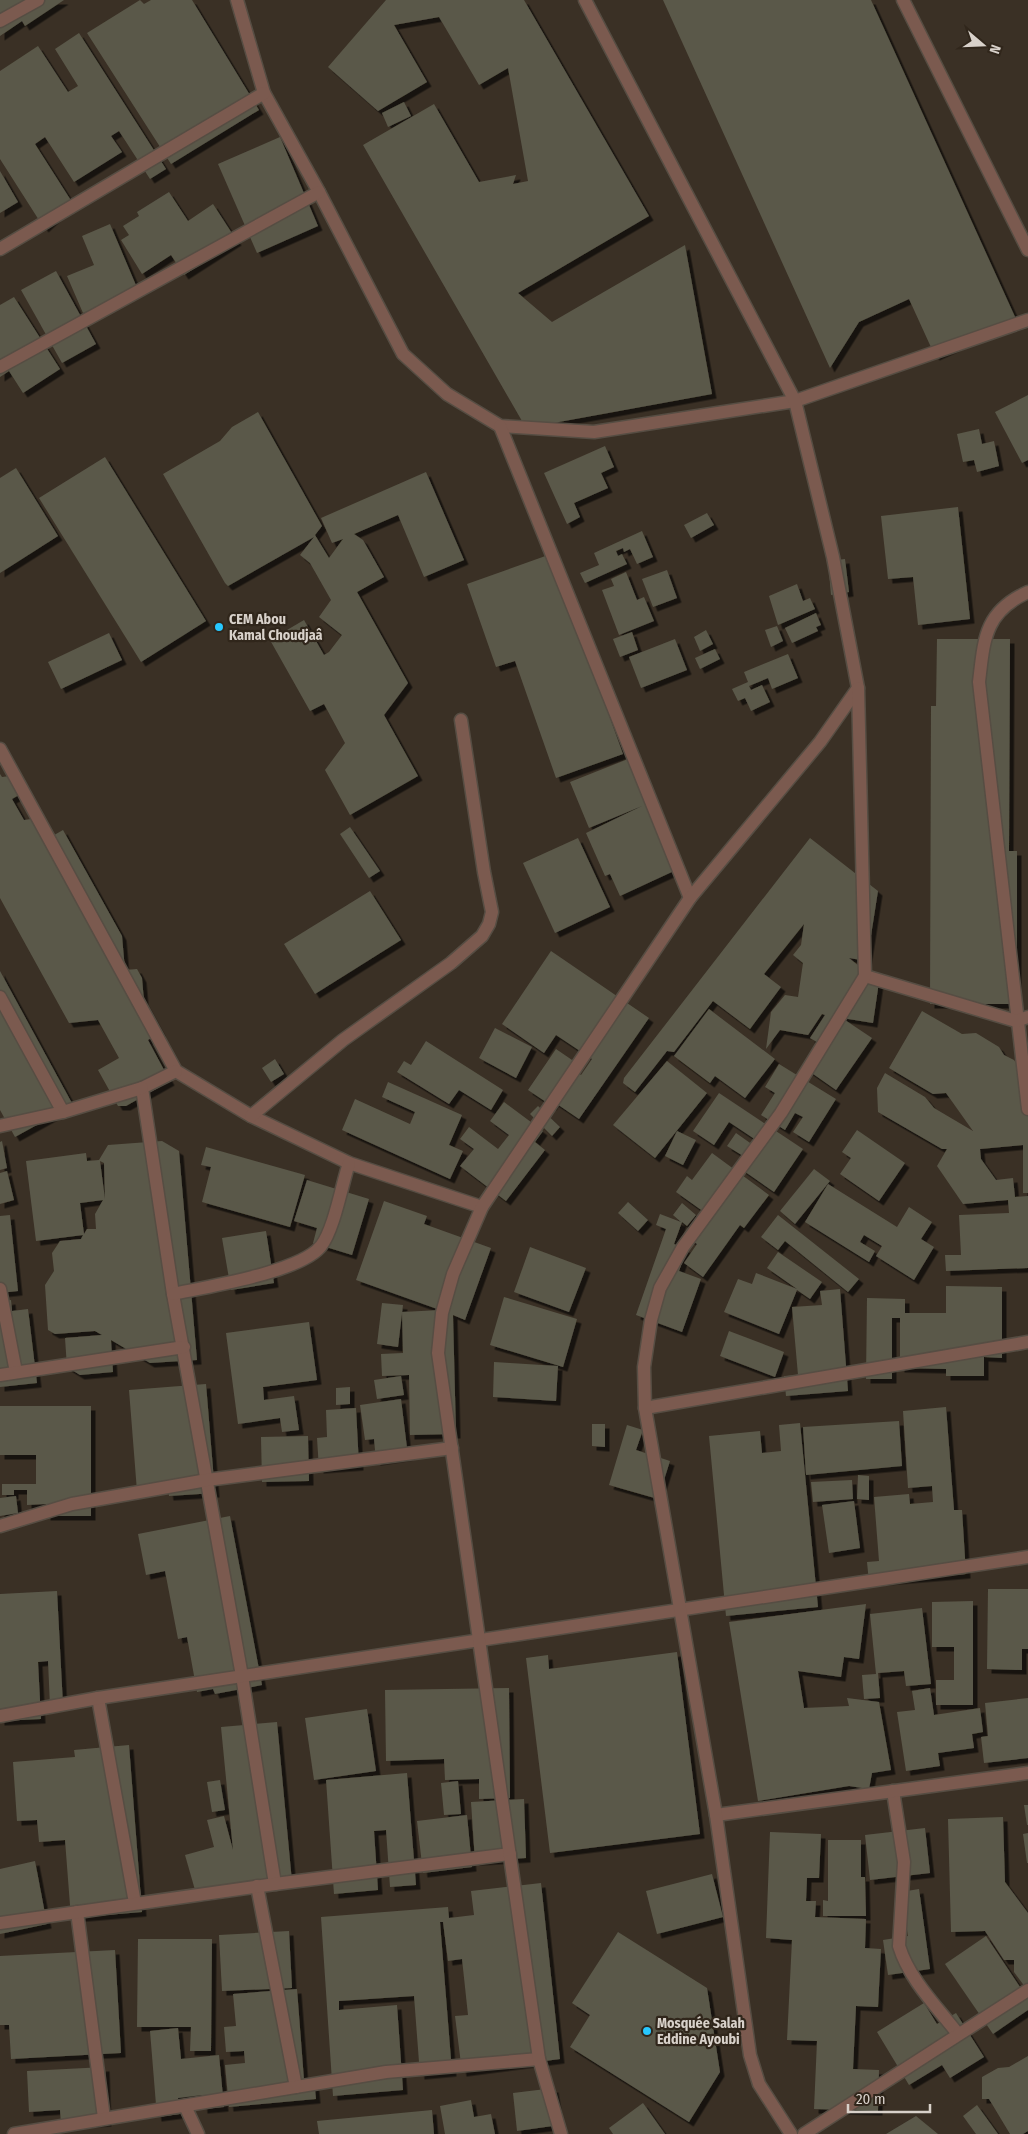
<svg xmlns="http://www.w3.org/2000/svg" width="1028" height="2134" font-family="'Fira Sans Condensed',sans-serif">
<defs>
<filter id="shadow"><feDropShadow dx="4.5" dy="4.5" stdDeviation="0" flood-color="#0009"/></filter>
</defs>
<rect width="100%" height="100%" fill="#3a3025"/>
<g fill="#5a5849" fill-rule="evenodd" filter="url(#shadow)">
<path d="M0 0H64L25 26 22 21 0 36Z"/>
<path d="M140 0 144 4 151 0H192L259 110 171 164 87 33Z"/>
<path d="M386 0H524L649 216 518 293 552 322 685 245 712 394 526 428 363 145 434 104 479 182 516 175 513 184 528 181 508 68 479 85 439 17 394 25 427 82 378 111 328 67Z"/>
<path d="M663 0H871L1016 319 935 356 909 299 859 322 830 368Z"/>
<path d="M79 33 166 169 150 179 119 131 111 136 122 152 74 182 45 137 35 144 72 202 44 228 0 159V71L38 46 68 92 78 86 55 49Z"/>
<path d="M404 102 411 116 388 127 382 113Z"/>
<path d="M280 137 318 226 257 253 218 164Z"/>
<path d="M0 171 18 202 0 213Z"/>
<path d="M169 192 188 221 213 204 237 241 184 275 171 255 142 274 121 240 129 235 123 226 139 216 137 212Z"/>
<path d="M110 224 138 290 83 313 67 276 94 265 82 236Z"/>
<path d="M56 271 96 344 62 363 21 290Z"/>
<path d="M14 297 60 369 23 393 9 371 0 377V305Z"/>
<path d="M1028 395V460L1022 463 995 412Z"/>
<path d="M258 412 322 526 315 535 329 558 343 539 332 543 321 518 426 472 464 560 424 577 398 515 354 534 363 540 384 577 357 592 408 683 384 715 418 776 350 815 325 770 345 743 324 704 310 711 270 640 304 620 324 655 329 652 342 635 319 617 331 600 310 563 300 555 314 537 228 586 225 583 163 474 220 441 232 427Z"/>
<path d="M979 429 982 444 994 441 999 466 977 472 974 460 963 462 957 434Z"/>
<path d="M605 446 614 467 601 473 608 488 574 503 580 517 567 524 544 473Z"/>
<path d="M105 457 206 621 141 662 39 498Z"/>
<path d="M16 468 58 536 0 573V478Z"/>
<path d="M958 507 970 619 918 625 913 577 888 579 881 516Z"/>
<path d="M707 513 714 525 691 538 684 525Z"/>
<path d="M642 531 653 557 637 564 630 549 624 552 623 548 616 551 618 556 622 554 627 564 585 583 580 573 599 565 594 553Z"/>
<path d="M551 554 623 754 556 778 515 661 496 667 467 584Z"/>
<path d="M845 559 849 592 831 595 828 561Z"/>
<path d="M667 570 677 598 653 607 642 579Z"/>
<path d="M626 572 637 600 644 597 654 621 619 635 602 590 614 586 611 579Z"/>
<path d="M797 584 803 601 810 598 815 609 778 625 769 596Z"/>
<path d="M816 613 821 625 816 627 818 631 792 643 785 628Z"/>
<path d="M777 626 783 641 771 647 765 630Z"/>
<path d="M706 630 713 644 700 651 694 637Z"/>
<path d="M632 632 638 650 620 657 613 639Z"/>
<path d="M109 633 122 660 61 689 48 662Z"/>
<path d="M675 639 687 670 641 688 629 657Z"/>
<path d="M937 639H1010L1009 851H1017V1004H930L931 706H936Z"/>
<path d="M715 649 720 659 700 669 695 658Z"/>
<path d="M788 654 798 678 772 689 768 678 749 686 751 690 762 685 770 702 751 711 745 698 738 701 732 689 748 682 744 672Z"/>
<path d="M628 759 657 823 653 824 674 871 620 896 610 874 605 876 586 833 642 806 589 828 570 782Z"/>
<path d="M0 774 2 777 18 775 26 791 12 799 24 820 38 818 49 838 63 830 122 936 125 970 137 969 142 978 144 1001 161 1032 148 1040 170 1081 126 1106H118L98 1070 119 1058 98 1020 69 1023 0 898Z"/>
<path d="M350 827 380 871 369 878 340 834Z"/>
<path d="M578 838 610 907 555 933 523 863Z"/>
<path d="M810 838 878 891 867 961 849 958 879 982 873 1023 842 1018 872 1038 836 1090 806 1069 822 1045 810 1038 825 1015 822 1014 808 1035 780 1030 766 1049 771 1012 785 995 798 997 803 963 793 955 801 945 804 924 764 974 781 987 750 1029 713 1001 674 1052 667 1051 635 1092 623 1083 624 1078Z"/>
<path d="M370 891 401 940 315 994 284 944Z"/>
<path d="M551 951 649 1018 579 1119 554 1102 552 1106 528 1090 556 1049 575 1062 571 1068 581 1075 592 1059 556 1035 544 1053 502 1024Z"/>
<path d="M0 971 73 1105 15 1137 0 1110Z"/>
<path d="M709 1009 775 1059 745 1098 715 1076 710 1083 674 1056Z"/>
<path d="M922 1011 962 1034 976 1033 999 1047 1004 1055 1014 1060 1028 1080V1193H1023V1145L980 1149 981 1159 996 1180 1013 1178 1015 1197 1028 1196V1268L946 1271 945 1255H961L959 1215 1009 1213 1008 1200 963 1204 937 1166 947 1149H942L878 1112 877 1088 885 1073 925 1097 934 1108 973 1131 946 1093 933 1094 889 1068Z"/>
<path d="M495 1028 532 1047 516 1078 479 1058Z"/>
<path d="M426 1041 503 1090 491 1110 459 1090 449 1104 397 1072 404 1061 411 1065Z"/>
<path d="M275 1059 284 1074 271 1082 262 1068Z"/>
<path d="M667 1061 707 1093 655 1158 613 1125Z"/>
<path d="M779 1064 836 1099 809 1142 793 1132 803 1117 795 1113 785 1130 761 1115 775 1093 765 1087Z"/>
<path d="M388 1082 462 1115 449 1145 463 1151 450 1179 342 1130 355 1099 410 1124 415 1112 382 1097Z"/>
<path d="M719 1093 803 1149 774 1192 741 1169 748 1159 727 1146 736 1133 753 1145 756 1140 729 1122 714 1145 693 1131Z"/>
<path d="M504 1102 543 1131 535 1142 545 1150 506 1201 460 1166 474 1149 460 1139 469 1127 498 1149 509 1135 490 1121Z"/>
<path d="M538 1106 560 1127 552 1136 530 1114Z"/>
<path d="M857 1130 905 1163 879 1201 840 1174 851 1158 842 1152Z"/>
<path d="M677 1131 696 1140 683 1165 665 1156Z"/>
<path d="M2 1141 7 1168 0 1170V1142Z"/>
<path d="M162 1141 179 1151 197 1360 150 1363 111 1340 113 1372 80 1375 67 1367 65 1338 102 1335 95 1331 55 1334 48 1330 45 1285 54 1271 52 1253 60 1241 81 1239 83 1235 36 1241 26 1161 86 1153 87 1161 99 1160 108 1145ZM100 1161 104 1163 105 1199ZM103 1200 95 1214 96 1229H87L84 1234 80 1203Z"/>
<path d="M206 1147 305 1175 290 1227 202 1202 211 1167 201 1165Z"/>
<path d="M712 1153 769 1195 744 1228 740 1225 703 1277 684 1263 697 1244 686 1237 704 1212 676 1192 687 1176 692 1180Z"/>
<path d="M814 1169 830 1181 795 1224 780 1211Z"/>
<path d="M7 1171 14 1200 0 1204V1173Z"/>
<path d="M307 1180 369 1199 352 1255 313 1243 317 1228 294 1221Z"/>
<path d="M828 1184 897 1227 909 1207 932 1222 921 1239 934 1247 914 1280 876 1256 882 1246 864 1235 860 1242 875 1251 869 1262 805 1222Z"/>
<path d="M384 1201 427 1216 424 1224 491 1248 465 1320 453 1315 456 1434 410 1435 409 1375 382 1376 381 1354 403 1353 402 1312 440 1310 356 1280Z"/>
<path d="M628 1202 648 1220 638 1231 618 1213Z"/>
<path d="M682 1203 696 1215 687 1226 682 1222 674 1244 687 1249 679 1271 701 1279 682 1332 636 1315 666 1229 656 1225 660 1214 681 1222 673 1215Z"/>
<path d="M10 1215 18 1291 0 1293V1216Z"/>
<path d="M778 1215 859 1279 848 1292 785 1241 778 1250 761 1237Z"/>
<path d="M266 1231 274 1283 231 1290 222 1238Z"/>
<path d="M530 1247 586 1268 569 1312 514 1292Z"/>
<path d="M778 1252 822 1282 810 1299 797 1290 779 1334 724 1312 738 1279 752 1284 756 1273 797 1289 767 1268Z"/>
<path d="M946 1286 1002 1287V1358L984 1357V1376H946V1369L900 1368V1318H892V1379H866L867 1298 905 1299V1313H946Z"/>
<path d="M840 1289 848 1391 786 1396 784 1376 798 1375 792 1307 822 1305 820 1291Z"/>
<path d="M504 1297 577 1319 563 1367 490 1345Z"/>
<path d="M11 1300 12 1311 28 1309 37 1383 0 1387V1302Z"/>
<path d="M382 1303 403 1305 398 1347 377 1344Z"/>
<path d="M309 1322 317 1380 263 1387 264 1400 294 1396 299 1430 282 1432 280 1418 238 1424 226 1333Z"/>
<path d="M729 1331 784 1352 775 1377 720 1356Z"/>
<path d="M494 1362 558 1366 556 1401 493 1397Z"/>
<path d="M401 1376 404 1395 377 1399 374 1380Z"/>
<path d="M206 1384 215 1493 169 1496 168 1488 137 1491 129 1390Z"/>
<path d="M350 1387V1404L336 1405V1388Z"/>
<path d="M401 1399 408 1456 376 1461 374 1439 365 1440 360 1405Z"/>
<path d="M0 1406H91V1516H46V1504L27 1505V1490H14V1495H2V1484H36V1455H0Z"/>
<path d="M946 1407 954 1510H962L966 1574 869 1582 867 1562 879 1561 874 1497 909 1494 910 1504 933 1502 932 1486 908 1488 903 1411Z"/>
<path d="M356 1408 359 1466 319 1469 317 1438 327 1437 326 1410Z"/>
<path d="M899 1421 902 1466 806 1475 803 1427Z"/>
<path d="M800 1423 818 1607 726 1616 709 1436 760 1431 762 1453 781 1451 779 1425Z"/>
<path d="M592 1424H605V1447L592 1446Z"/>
<path d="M627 1425 643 1430 636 1450 670 1461 658 1499 609 1485Z"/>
<path d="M308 1436 309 1481 262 1482 261 1437Z"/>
<path d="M858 1475 869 1476V1500L857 1499Z"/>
<path d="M852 1480 853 1499 813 1502 811 1482Z"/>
<path d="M16 1496 18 1513 0 1516V1498Z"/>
<path d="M854 1501 860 1548 829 1553 822 1505Z"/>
<path d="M230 1516 262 1685 215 1694 213 1689 197 1692 187 1637 178 1639 165 1571 146 1575 138 1534Z"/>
<path d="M988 1589H1028V1649H1022V1670L987 1669Z"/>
<path d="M57 1591 63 1705 50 1706 48 1661 38 1662 41 1719 0 1721V1594Z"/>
<path d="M973 1601V1705H936V1680H954V1647H932V1602Z"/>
<path d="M866 1604 859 1659 844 1657 841 1677 798 1671 804 1708 849 1706 847 1698 879 1702 891 1770 872 1773 869 1789 849 1786 758 1801 729 1622Z"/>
<path d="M922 1608 931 1684 906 1686 904 1671 878 1673 880 1698 864 1699 862 1675 876 1674 870 1614Z"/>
<path d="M677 1652 700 1834 550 1853 526 1658 548 1655 549 1669Z"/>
<path d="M509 1688 510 1798 479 1799V1779L445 1780 444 1759 386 1761 385 1690Z"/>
<path d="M930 1688 934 1715 980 1708 983 1732 972 1734 974 1748 938 1753 940 1766 906 1771 897 1712 915 1710 912 1691Z"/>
<path d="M1028 1698V1758L984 1763 981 1737 988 1736 985 1703Z"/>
<path d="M367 1709 376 1771 314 1780 305 1718Z"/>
<path d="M277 1722 292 1882 197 1897 185 1855 214 1847 207 1820 224 1816 233 1850 221 1727Z"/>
<path d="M129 1745 142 1912 71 1918 65 1840 39 1842 37 1820 17 1821 13 1762 75 1757 74 1750Z"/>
<path d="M407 1773 416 1885 390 1887 386 1830 374 1831 378 1890 334 1894 326 1780Z"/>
<path d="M220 1780 225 1810 212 1812 207 1782Z"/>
<path d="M458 1781 461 1814 444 1815 441 1783Z"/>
<path d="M524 1799 526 1858 475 1861 471 1802Z"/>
<path d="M1024 1805H1028V1825H1027Z"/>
<path d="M467 1815 472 1867 423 1873 417 1821Z"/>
<path d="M1003 1817 1005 1882 1028 1913V1991L1014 1972V1960H1004L985 1931 951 1932 948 1819Z"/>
<path d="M925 1828 930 1873 870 1880 865 1835Z"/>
<path d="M770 1832 821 1834 819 1878H807L806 1901H816L815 1917 866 1919 865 1948 881 1949 878 2007 856 2006 853 2069 879 2070 878 2111 814 2109 817 2041 787 2040 792 1940 766 1938Z"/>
<path d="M1028 1833V1863H1027L1023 1834Z"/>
<path d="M828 1840H861V1877H865L866 1916H823V1900L828 1901Z"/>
<path d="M35 1861 47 1924 0 1934V1869Z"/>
<path d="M712 1874 723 1917 657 1934 646 1891Z"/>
<path d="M541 1883 560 2059 462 2072 455 2016 468 2015 462 1959 448 1961 443 1922H440L452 2072 420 2075 414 1996 339 2001V2010L397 2005 403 2090 333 2096 321 1917 448 1907 449 1918 474 1915 471 1891Z"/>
<path d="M919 1889 930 1969 888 1975 883 1940 908 1936 901 1892Z"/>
<path d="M289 1931 292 1988 222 1991 219 1935Z"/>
<path d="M618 1932 707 1988 720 2072 689 2122 570 2047 590 2015 572 2003Z"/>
<path d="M986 1936 1028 1999V2010L993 2034 945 1964Z"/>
<path d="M138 1939H212L211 2051H190L191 2027H137Z"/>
<path d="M115 1950 121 2053 11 2059 9 2025H0V1956Z"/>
<path d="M297 1989 304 2080 314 2079 316 2099 229 2107 225 2065 245 2063 244 2051 226 2052 224 2027 236 2026 233 1994Z"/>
<path d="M924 2003 937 2024 956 2013 984 2057 950 2078 942 2065 909 2085 877 2032Z"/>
<path d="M178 2028 181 2059 219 2055 224 2107 203 2109 202 2095 178 2098 180 2114 157 2117 150 2031Z"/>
<path d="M1028 2056V2131L1023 2134H1010L989 2099H982V2077L998 2068 1009 2067Z"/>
<path d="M105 2067 107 2122 61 2124 60 2110 29 2112 27 2071Z"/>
<path d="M554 2088 560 2125 517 2131 513 2093Z"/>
<path d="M471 2100 474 2117 491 2114 495 2134H445L440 2106Z"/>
<path d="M643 2103 665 2134H613L609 2128Z"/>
<path d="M977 2105 998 2134H976L963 2116Z"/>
<path d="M432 2110 434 2134H319L317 2121Z"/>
<path d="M916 2116 938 2134H886Z"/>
</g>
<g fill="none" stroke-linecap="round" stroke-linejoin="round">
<defs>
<g id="street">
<path d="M237 0 264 93 319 192 403 354 447 394 500 426 594 432 795 401 1028 320"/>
<path d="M903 0 1028 250"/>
<path d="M0 21 38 0"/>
<path d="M0 249 264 93"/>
<path d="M0 367 319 192"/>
<path d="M500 426 690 898"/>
<path d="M1028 592C984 612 984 640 979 682L1028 1109"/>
<path d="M0 749 176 1071 251 1116 349 1163 482 1207"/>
<path d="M865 976 1016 1021 1028 1017"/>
<path d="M0 997 63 1112"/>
<path d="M176 1071 142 1088 173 1294 242 1676 275 1884"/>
<path d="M251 1116 343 1040 451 963 482 936 489 924 492 912 484 872 461 720"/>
<path d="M0 1126 63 1112 142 1088"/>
<path d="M0 1289 16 1372"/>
<path d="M173 1294C206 1287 301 1272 321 1246 334 1230 342 1184 349 1163"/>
<path d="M0 1375 184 1347"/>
<path d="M645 1408 1028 1342"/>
<path d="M0 1526 72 1504 207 1480 452 1448"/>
<path d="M98 1698 135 1903"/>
<path d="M0 1716 98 1698 1028 1557"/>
<path d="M893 1791 904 1862 899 1946C909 1979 937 2007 958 2034"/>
<path d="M716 1815 1028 1773"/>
<path d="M257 1886 296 2087"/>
<path d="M77 1912 104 2118"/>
<path d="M0 1923 275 1884 510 1854"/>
<path d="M185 2106 198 2134"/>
<path d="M14 2134 386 2072 539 2059"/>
<path d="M561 2134 539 2059 438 1353 442 1313 453 1274 482 1207 690 898 820 742 858 688 833 557 795 401 585 0"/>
<path d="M791 2134 759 2084 750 2055 716 1815 645 1408 644 1367 651 1320 660 1288 683 1247 781 1113 865 976 858 688"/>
<path d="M804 2134 1028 1990"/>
</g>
</defs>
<use href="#street" stroke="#564d43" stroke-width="15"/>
<use href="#street" stroke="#7b5a4f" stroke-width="12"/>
</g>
<g fill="#27c8ff" stroke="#30261b" stroke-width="2">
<circle cx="219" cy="627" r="5"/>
<circle cx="647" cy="2031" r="5"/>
</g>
<g text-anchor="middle" stroke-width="4.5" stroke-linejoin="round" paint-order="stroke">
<g font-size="14" font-weight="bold" fill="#d8d1ca" stroke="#30261b" text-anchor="start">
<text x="229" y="624">CEM Abou<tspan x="229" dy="16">Kamal Choudjaâ</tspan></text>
<text x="657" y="2028">Mosquée Salah<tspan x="657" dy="16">Eddine Ayoubi</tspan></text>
</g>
</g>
<g transform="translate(983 45) rotate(109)" stroke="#30261b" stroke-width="4" paint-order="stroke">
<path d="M0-4L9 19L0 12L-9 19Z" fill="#d8d1ca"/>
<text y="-8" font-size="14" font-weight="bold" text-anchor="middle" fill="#d8d1ca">N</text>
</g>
<path d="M848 2104v8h82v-8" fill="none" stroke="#d8d1ca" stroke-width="2.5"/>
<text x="856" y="2104" font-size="15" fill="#d8d1ca" stroke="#30261b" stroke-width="4" paint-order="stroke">20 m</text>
</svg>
